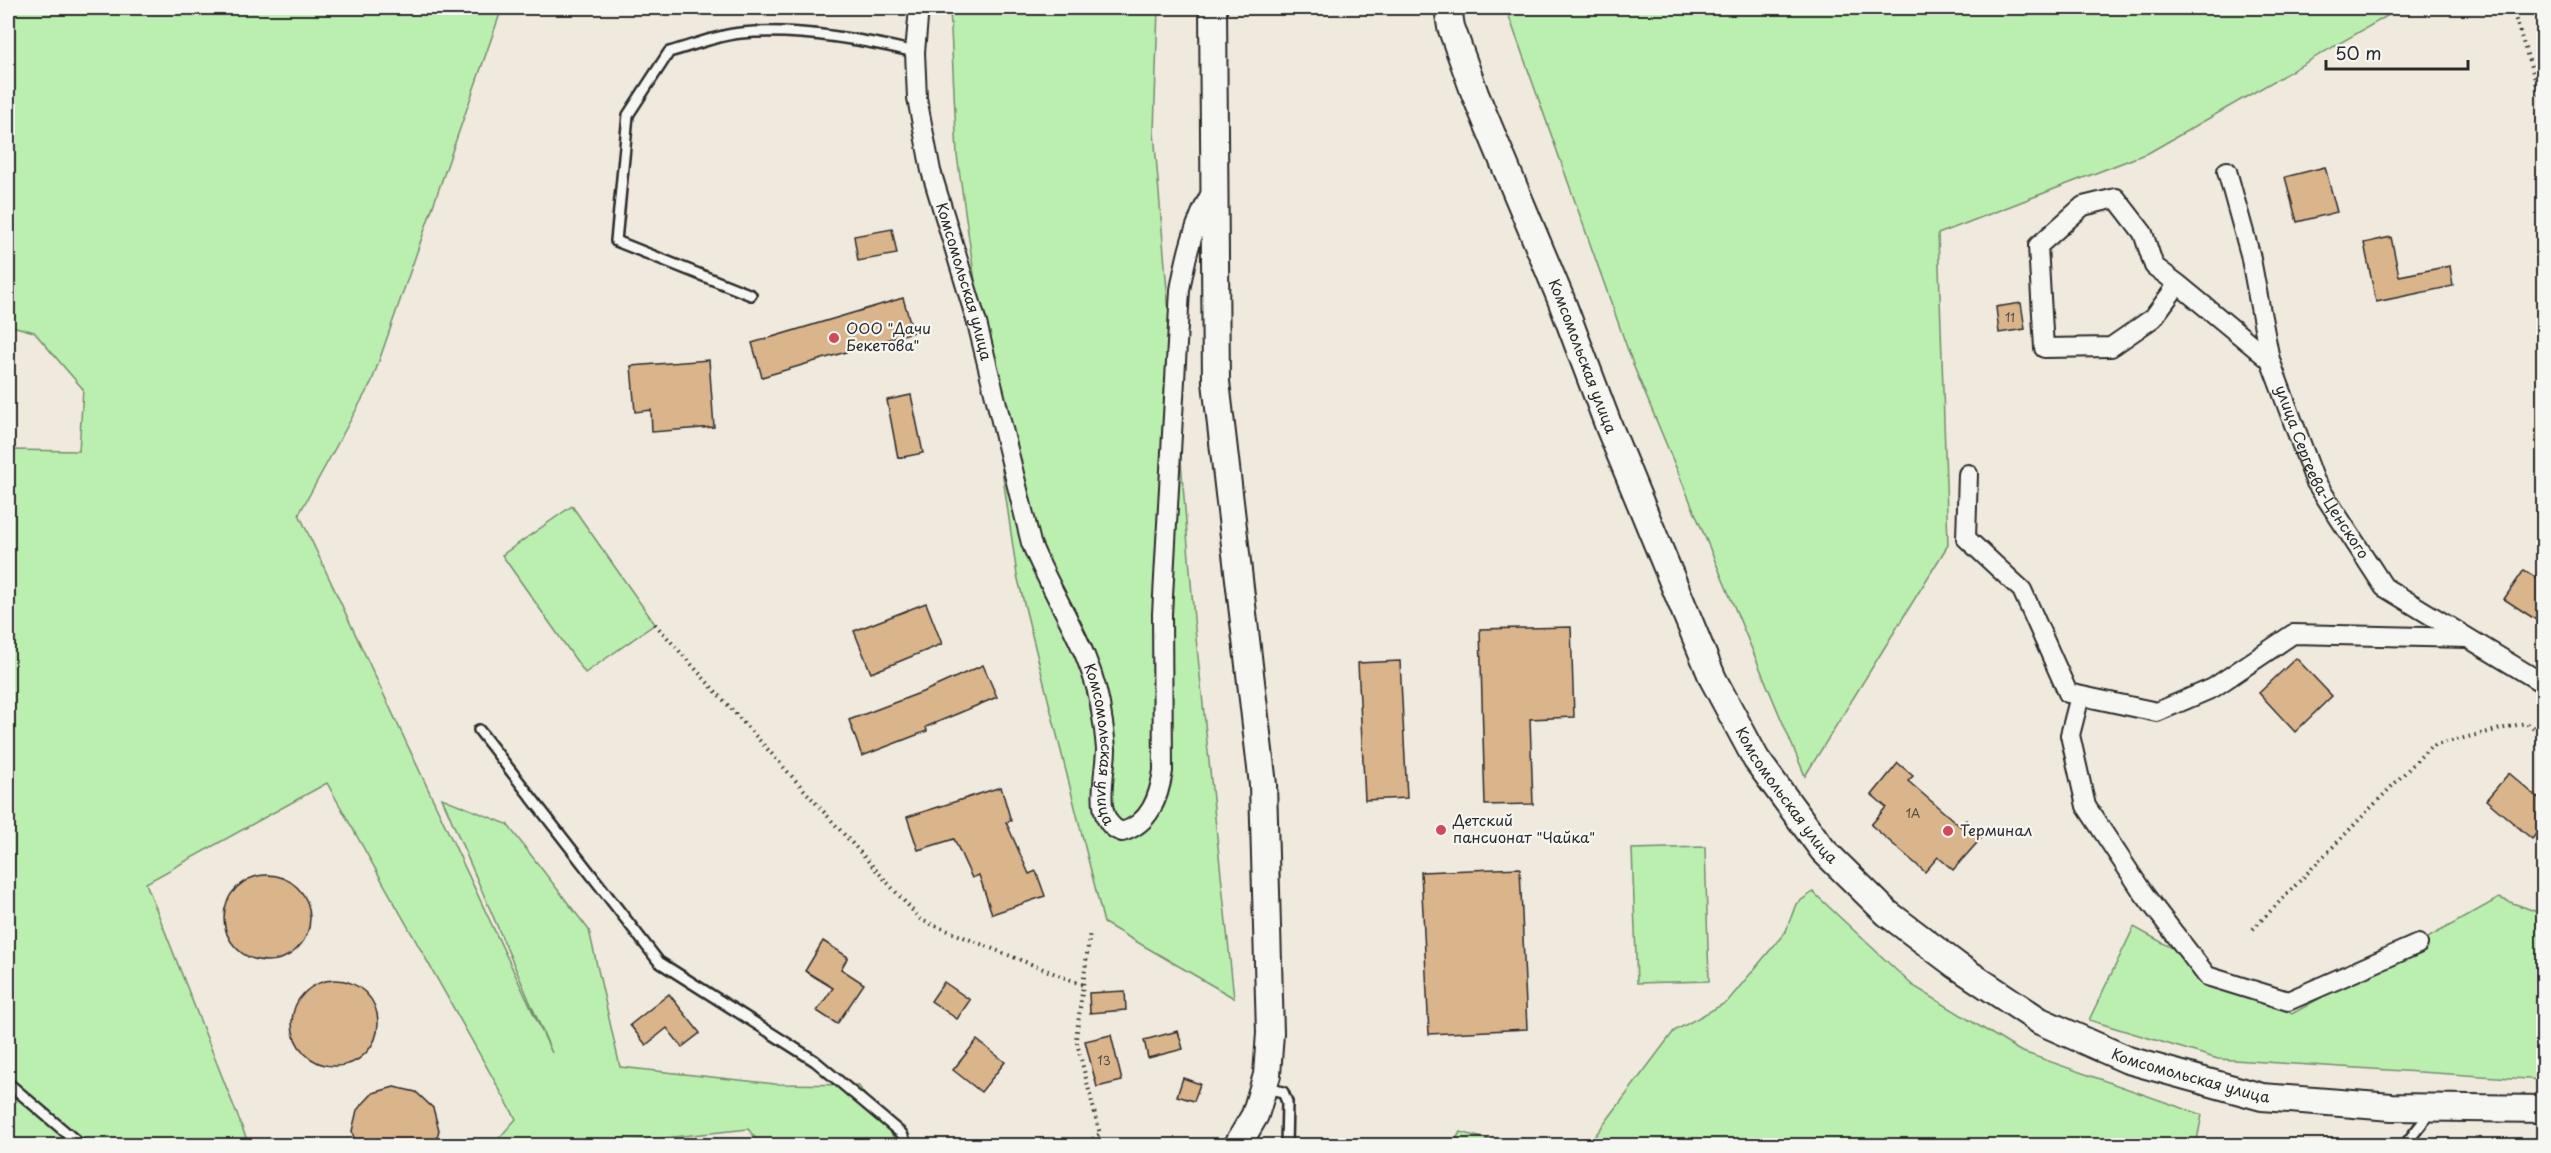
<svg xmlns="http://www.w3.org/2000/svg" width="2551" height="1153" font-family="'Playpen Sans',sans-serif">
<rect width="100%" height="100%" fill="#f0e9dd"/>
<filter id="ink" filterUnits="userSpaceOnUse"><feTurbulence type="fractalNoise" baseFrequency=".0167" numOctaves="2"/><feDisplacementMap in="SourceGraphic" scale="12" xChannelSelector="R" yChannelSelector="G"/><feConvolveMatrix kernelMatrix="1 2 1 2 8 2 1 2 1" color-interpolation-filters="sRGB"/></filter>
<g filter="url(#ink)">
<g fill="#bbefaf" stroke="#738d6d" stroke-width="1.5">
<path d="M8 8H502L372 381 299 514 552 1053 442 798 507 824 589 930 620 1067 775 1084 858 1085 899 1145H761L748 1129 598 1145H493L516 1119 327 783 146 883 249 1145H8V450L79 451 83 389 34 332 8 325Z"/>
<path d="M950 8H1158L1154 132 1194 619 1234 998 1104 923 1017 575 957 155Z"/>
<path d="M1506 8H2401L2150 152 1938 234 1948 545 1805 776 1634 367Z"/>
<path d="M572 506 655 624 585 673 502 555Z"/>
<path d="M1705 847 1709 981 1637 983 1632 849Z"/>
<path d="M1813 892 1912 985 2020 1051 2202 1115 2196 1145H1566L1589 1144 1674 1031 1727 1002 1786 931 1796 904Z"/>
<path d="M2499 898 2543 914V1080L2218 1059 2089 1020 2134 927 2292 1014Z"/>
<path d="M1460 1132 1509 1145H1453Z"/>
</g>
<g fill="#dab48b" stroke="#2b2b2b" stroke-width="1.5">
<path d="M2325 167 2337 212 2297 222 2285 177Z"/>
<path d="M892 229 897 254 858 261 854 236Z"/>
<path d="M2391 237 2399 276 2450 266 2453 286 2376 302 2364 243Z"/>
<path d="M903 298 913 332 762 377 752 343Z"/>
<path d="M2021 303 2025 329 1999 333 1996 307Z"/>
<path d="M709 360 714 427 652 432 651 410 635 412 631 366Z"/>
<path d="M911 395 923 453 898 458 887 400Z"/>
<path d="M2524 570 2544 583V625L2504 599Z"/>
<path d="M926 603 942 644 871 673 854 631Z"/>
<path d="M1571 627 1574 717 1530 719 1533 804 1485 805 1480 629Z"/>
<path d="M2296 658 2332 696 2295 732 2259 693Z"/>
<path d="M1400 661 1407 798 1365 800 1358 663Z"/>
<path d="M983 665 997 697 926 727 927 731 862 756 849 720 925 691Z"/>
<path d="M1898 763 1913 776 1908 781 1961 827 1966 820 1984 835 1953 870 1938 857 1925 872 1871 825 1886 807 1872 795Z"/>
<path d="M2509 773 2544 803V824L2532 839 2486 800Z"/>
<path d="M1001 787 1011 821 1006 822 1029 874 1036 871 1045 896 992 914 979 875 972 878 954 839 918 850 907 817Z"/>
<path d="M1520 868 1527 1029 1429 1034 1421 872Z"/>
<circle cx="267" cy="918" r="43"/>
<path d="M823 941 848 957 841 969 864 984 837 1024 817 1011 833 988 805 971Z"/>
<circle cx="335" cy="1023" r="43"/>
<path d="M944 982 970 1000 957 1019 931 1001Z"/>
<path d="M1125 991 1126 1010 1090 1013 1089 993Z"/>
<path d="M669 994 700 1033 682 1047 667 1028 646 1045 630 1025Z"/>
<path d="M1178 1031 1183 1049 1148 1058 1144 1040Z"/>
<path d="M1111 1035 1122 1081 1097 1087 1085 1041Z"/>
<path d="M977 1040 1005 1062 981 1092 953 1070Z"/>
<path d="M1183 1078 1200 1084 1194 1101 1177 1096Z"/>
<path d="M394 1087 416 1092 433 1108 439 1130 435 1146H356L352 1131 357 1110 373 1093Z"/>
</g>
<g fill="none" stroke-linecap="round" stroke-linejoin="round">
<defs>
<g id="service">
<path d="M751 295 616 241 628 115 669 52C692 46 717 35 741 33 798 28 860 39 915 52"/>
<path d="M479 730 659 962 815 1061 902 1134 907 1146"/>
<path d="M8 1083 82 1146"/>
<path d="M1266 1088 1283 1092 1287 1102 1286 1146"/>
<path d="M2404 1146 2431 1112"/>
</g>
<g id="minor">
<path id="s1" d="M919 8 915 52 917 98 931 171 977 323 1031 543C1054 600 1095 655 1102 717 1104 727 1105 738 1106 749 1106 773 1091 822 1122 832 1150 824 1159 797 1163 771L1162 614 1180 290C1187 251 1194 224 1213 189"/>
<path id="s2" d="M2227 171 2250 254 2270 360 2315 481 2384 587 2544 684"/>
<path d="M2178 284 2154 266 2143 233 2116 198 2083 206 2038 246 2044 348 2111 347 2153 318 2178 284 2270 360"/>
<path d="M1968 474 1966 538 2022 590 2068 693 2157 712 2213 688 2293 634 2467 638"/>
<path d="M2080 696 2070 735 2086 806 2144 894 2207 976 2288 1001 2418 944"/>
</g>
<g id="secondary">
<path d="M1213 8 1216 382 1263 785 1270 1033 1267 1075 1255 1115 1237 1146"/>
<path id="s3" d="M1448 8 1451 27 1475 94 1560 297 1609 427 1713 679 1756 759 1823 850 1887 913 1956 965 2040 1021 2128 1060 2262 1097 2392 1107 2544 1109"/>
</g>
</defs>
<use href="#service" stroke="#2b2b2b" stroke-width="14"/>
<use href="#minor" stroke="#2b2b2b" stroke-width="22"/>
<use href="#secondary" stroke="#2b2b2b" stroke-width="30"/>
<g stroke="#2b2b2b" stroke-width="4" stroke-dasharray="1.5 4.5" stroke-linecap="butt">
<path d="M2512 8 2544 107"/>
<path d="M655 624 921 920 1083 985"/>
<path d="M2253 929 2431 746 2525 723 2544 733"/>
<path d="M1083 1146 1100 1134 1076 1039 1090 931"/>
</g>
<use href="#service" stroke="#f6f6f2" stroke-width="9"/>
<use href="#minor" stroke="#f6f6f2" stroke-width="18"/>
<use href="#secondary" stroke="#f6f6f2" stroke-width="26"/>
</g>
</g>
<g fill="#d1495b" stroke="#f6f6f2" stroke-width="2">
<circle cx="834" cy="338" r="6"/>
<circle cx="1441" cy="830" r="6"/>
<circle cx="1948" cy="831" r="6"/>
</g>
<g text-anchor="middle" stroke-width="4.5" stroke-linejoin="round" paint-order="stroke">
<g font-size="12" fill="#574d43">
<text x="2010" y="322">11</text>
<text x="1913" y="818">1А</text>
<text x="1104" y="1065">13</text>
</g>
<g font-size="15" fill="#2b2b2b" stroke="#f6f6f2">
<text dy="5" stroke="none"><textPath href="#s1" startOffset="280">Комсомольская улица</textPath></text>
<text dy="5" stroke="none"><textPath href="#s3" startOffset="374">Комсомольская улица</textPath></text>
<text dy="5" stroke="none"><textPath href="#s2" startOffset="318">улица Сергеева-Ценского</textPath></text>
<text dy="5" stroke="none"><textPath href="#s1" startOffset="766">Комсомольская улица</textPath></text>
<text dy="5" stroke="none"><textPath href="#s3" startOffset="860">Комсомольская улица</textPath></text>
<text dy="5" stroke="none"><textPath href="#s3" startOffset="1364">Комсомольская улица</textPath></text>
</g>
<g font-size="15" fill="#2b2b2b" stroke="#f6f6f2" text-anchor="start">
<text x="846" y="334">ООО "Дачи<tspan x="846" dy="17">Бекетова"</tspan></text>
<text x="1453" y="826">Детский<tspan x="1453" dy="17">пансионат "Чайка"</tspan></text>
<text x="1960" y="836">Терминал</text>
</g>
</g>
<rect width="2551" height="1153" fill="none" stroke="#f6f6f2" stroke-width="30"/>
<rect x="15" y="15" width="2521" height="1123" fill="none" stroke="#2b2b2b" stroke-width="2" filter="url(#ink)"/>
<path d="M2326 60v9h142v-9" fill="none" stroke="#2b2b2b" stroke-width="3"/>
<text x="2335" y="60" font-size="18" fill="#2b2b2b" stroke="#f6f6f2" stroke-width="4.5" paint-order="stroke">50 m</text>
</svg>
